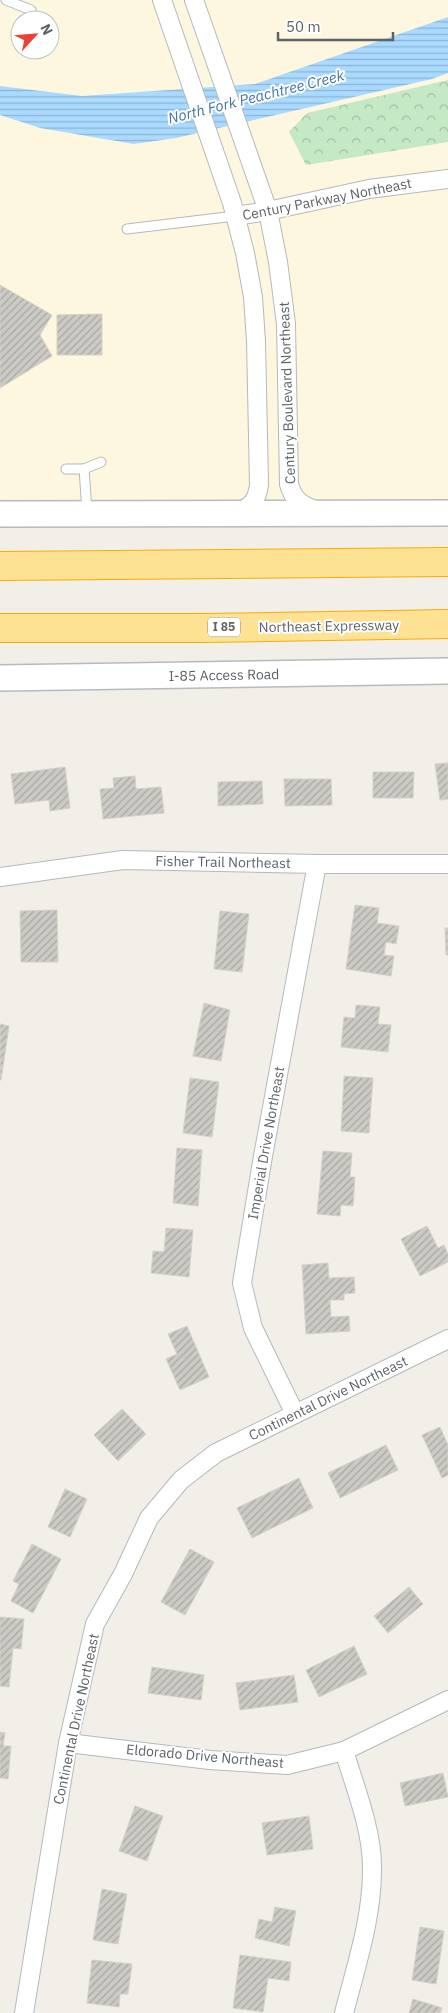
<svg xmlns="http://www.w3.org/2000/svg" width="448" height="2013" font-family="'IBM Plex Sans',sans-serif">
<defs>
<pattern id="park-crowns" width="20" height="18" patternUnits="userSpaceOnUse" patternTransform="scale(1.25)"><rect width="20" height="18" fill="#c5e8c5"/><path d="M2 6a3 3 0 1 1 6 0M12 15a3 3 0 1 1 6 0" fill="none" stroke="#a3c0a4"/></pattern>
<pattern id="water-rules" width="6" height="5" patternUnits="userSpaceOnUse" patternTransform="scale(1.25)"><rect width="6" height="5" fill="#aadaff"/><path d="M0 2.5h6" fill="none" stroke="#8eb4d2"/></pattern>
<pattern id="building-hatch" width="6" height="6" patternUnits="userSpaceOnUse" patternTransform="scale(1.25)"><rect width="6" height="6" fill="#cccac5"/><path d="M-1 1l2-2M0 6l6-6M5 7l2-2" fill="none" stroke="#a9a8a4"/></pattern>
</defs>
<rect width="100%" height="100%" fill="#f1efe8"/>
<path fill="#fef7e0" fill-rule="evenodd" d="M0 0H448V517L298 521 0 499ZM20 20H50V50H20Z"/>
<path fill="url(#park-crowns)" d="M448 80V142L306 165 289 132 307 113Z"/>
<path fill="url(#water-rules)" d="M448 17V73L432 79 176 138 134 144 40 128 0 115V86L82 96 255 84Z"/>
<g fill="url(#building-hatch)" stroke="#d6d1c6">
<path d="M0 285 52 315 40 335 52 356 0 388Z"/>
<path d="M102 314V355H57V315Z"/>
<path d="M448 763V799L440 800 435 764Z"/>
<path d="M65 767 70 808 50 811 49 800 15 804 11 774Z"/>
<path d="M373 772H414L413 798H373Z"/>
<path d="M135 776 136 789 161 787 164 813 103 819 100 789 114 788 113 778Z"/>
<path d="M284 779H331L332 805 285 806Z"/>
<path d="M262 781 263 804 218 806V782Z"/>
<path d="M355 905 379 908 377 923 399 926 396 944 386 942 384 955 394 956 391 976 346 969Z"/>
<path d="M57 910 58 962H21L20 911Z"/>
<path d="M220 911 249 914 242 972 214 969Z"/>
<path d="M445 928H448V955H446Z"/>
<path d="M204 1003 230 1010 221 1061 193 1056Z"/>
<path d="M356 1005 380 1007 378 1024 391 1025 388 1052 341 1047 344 1017 355 1018Z"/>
<path d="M0 1024 9 1026 1 1080H0Z"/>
<path d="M344 1076 373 1078 369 1133 341 1131Z"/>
<path d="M190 1078 219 1082 212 1137 183 1133Z"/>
<path d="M177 1148 202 1150 198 1206 173 1203Z"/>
<path d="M323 1151 352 1153 350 1177H355L353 1206 341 1205 340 1216 317 1214Z"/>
<path d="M427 1226 438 1248 444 1245 448 1254V1262L420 1276 401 1239Z"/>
<path d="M166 1228 193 1230 189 1277 151 1273 153 1251 164 1252Z"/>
<path d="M328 1263 329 1278 354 1277 355 1293 344 1294V1300H330L331 1317 349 1316 350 1331 306 1334 302 1265Z"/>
<path d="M187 1326 209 1377 180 1390 166 1359 177 1354 168 1334Z"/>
<path d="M122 1409 146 1434 118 1461 94 1435Z"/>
<path d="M440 1427 448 1445V1475L442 1478 422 1435Z"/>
<path d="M386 1445 398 1470 340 1498 328 1473Z"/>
<path d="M299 1478 313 1508 252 1538 237 1508Z"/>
<path d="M65 1489 87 1499 70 1537 48 1527Z"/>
<path d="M32 1544 61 1559 33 1613 11 1601 19 1584 13 1581Z"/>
<path d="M190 1549 214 1562 185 1615 161 1602Z"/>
<path d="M409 1587 423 1604 388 1633 374 1616Z"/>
<path d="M0 1617 24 1619 21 1649 13 1648 9 1687 0 1686Z"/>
<path d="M354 1646 367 1674 319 1697 306 1670Z"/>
<path d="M152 1667 204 1675 201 1700 148 1693Z"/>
<path d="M294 1675 298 1702 240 1710 236 1683Z"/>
<path d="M0 1732 5 1733 3 1746H11L8 1779 0 1778Z"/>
<path d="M443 1773 448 1797 405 1806 400 1783Z"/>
<path d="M135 1806 163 1816 147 1861 119 1851Z"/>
<path d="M309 1816 313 1849 267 1855 262 1823Z"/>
<path d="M102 1889 127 1894 118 1944 93 1940Z"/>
<path d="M275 1907 296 1911 289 1946 255 1938 259 1919 272 1922Z"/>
<path d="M420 1927 444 1931 436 1984 412 1980Z"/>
<path d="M240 1955 291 1962 289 1981 268 1978 263 2012 233 2008Z"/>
<path d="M92 1960 132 1964 128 1994H120L119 2007 87 2003Z"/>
<path d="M413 1999 442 2008 440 2013H409Z"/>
</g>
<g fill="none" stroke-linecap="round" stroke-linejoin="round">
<defs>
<g id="lane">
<path d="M6 0 31 10"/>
<path d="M127 229 235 216"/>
<path d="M66 469H84L101 462"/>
<path d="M84 469 87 511"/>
</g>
<g id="street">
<path d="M162 0 232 203 245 253 253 297 256 341 259 485C257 501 251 507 236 513"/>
<path d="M194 0 268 211 278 262 286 324 289 484C293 500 302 506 318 511"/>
<path d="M235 216 268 211 369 189 448 179"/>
<path d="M0 877 123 860 317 864H448"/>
<path d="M295 1414 253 1328 242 1283 263 1156 317 864"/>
<path d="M68 1743 210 1760 287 1765 344 1751 448 1700"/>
<path d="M24 2013 68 1743 95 1624 123 1574 149 1518 181 1480 216 1453 448 1339"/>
<path d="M344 2013C356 1966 372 1919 372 1870 373 1832 355 1787 344 1751"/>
</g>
<g id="secondary">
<path d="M0 514 448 513"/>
<path d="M0 678 448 671"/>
</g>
<g id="highway">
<path d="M0 566 448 562"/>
<path d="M0 628H205L448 624"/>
</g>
</defs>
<use href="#lane" stroke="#b5b8bc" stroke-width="11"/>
<use href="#street" stroke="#b5b8bc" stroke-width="20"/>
<use href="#secondary" stroke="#b6babf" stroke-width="28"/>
<use href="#highway" stroke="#f9ab00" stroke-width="30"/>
<use href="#lane" stroke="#fff" stroke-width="9"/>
<use href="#street" stroke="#fff" stroke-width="18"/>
<use href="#secondary" stroke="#fff" stroke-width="25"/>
<use href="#highway" stroke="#fde293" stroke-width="28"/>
</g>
<g text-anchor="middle" stroke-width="4" stroke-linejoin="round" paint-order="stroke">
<rect fill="#fff" stroke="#8f9295" stroke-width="1" x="208" y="617.5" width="32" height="19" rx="4"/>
<g font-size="12" font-weight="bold" fill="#5f6368">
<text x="224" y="631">I 85</text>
</g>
<g font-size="14" fill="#5f6368" stroke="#fff">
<text transform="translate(327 199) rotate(-11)" y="5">Century Parkway Northeast</text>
<text transform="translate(287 393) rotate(-92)" y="5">Century Boulevard Northeast</text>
<text transform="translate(329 626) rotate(-1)" y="5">Northeast Expressway</text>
<text transform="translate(224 675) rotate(-1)" y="5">I-85 Access Road</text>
<text transform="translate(223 862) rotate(1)" y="5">Fisher Trail Northeast</text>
<text transform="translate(266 1143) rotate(-80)" y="5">Imperial Drive Northeast</text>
<text transform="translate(328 1398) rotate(-26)" y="5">Continental Drive Northeast</text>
<text transform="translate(76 1719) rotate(-78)" y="5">Continental Drive Northeast</text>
<text transform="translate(205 1756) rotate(5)" y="5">Eldorado Drive Northeast</text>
</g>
<g font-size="15" font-style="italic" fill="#4174aa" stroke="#fff">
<text transform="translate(256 97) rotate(-14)" y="5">North Fork Peachtree Creek</text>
</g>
</g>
<g transform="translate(35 35) rotate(64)"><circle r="24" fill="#ffffff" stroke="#bfc1c3"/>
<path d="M0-4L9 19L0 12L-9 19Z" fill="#ea4335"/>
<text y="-8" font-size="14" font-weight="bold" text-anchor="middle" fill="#5f6368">N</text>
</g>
<path d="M278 32v8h115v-8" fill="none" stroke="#5f6368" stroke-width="2.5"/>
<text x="286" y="32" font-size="15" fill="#5f6368" stroke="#ffffff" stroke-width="4" paint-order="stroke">50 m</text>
</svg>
